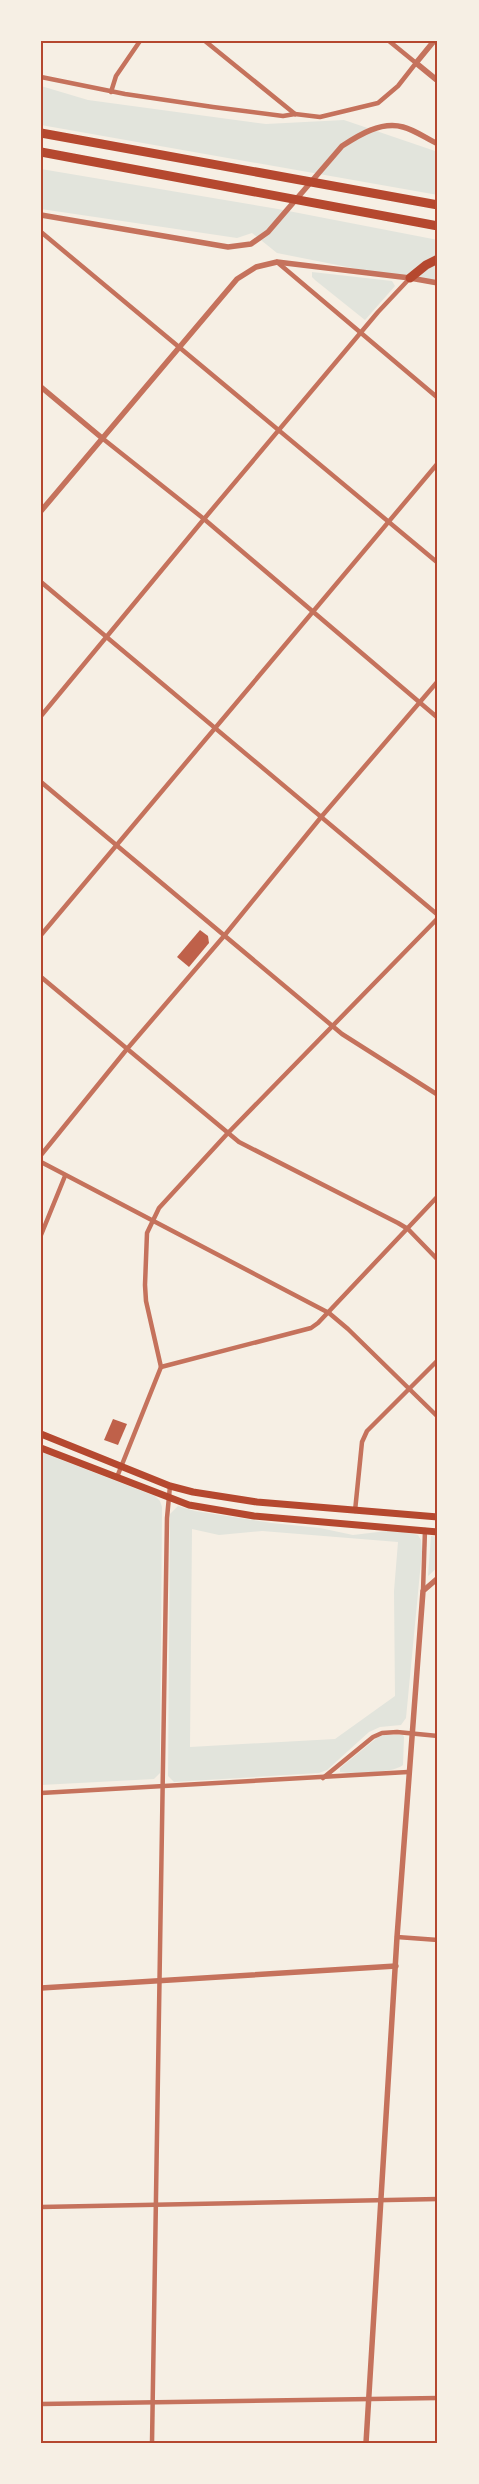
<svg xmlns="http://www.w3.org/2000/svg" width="479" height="2484" font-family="Roboto,sans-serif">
<rect width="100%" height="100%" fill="#f6efe4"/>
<g fill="#e2e4dc" fill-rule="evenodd">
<path d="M41 86 88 100 266 124 344 120 438 152V195L41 125Z"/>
<path d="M41 169 278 209 438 240V285L277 253 252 233 237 238 41 209Z"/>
<path d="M312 272 392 281 395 286 365 320 315 280 312 277Z"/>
<path d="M41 1452 155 1496 160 1501 162 1507 160 1773 154 1779 41 1785Z"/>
<path d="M178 1506 195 1511 272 1523 320 1528 353 1535 395 1530 418 1535 421 1540 422 1551 406 1718 401 1725 380 1727 369 1732 327 1770 319 1773 174 1782 168 1776 170 1514ZM192 1529 219 1535 262 1531 398 1542 394 1591 395 1696 335 1739 190 1747Z"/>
<path d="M431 1536 438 1537V1567L428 1576Z"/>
<path d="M385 1735H403L404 1737 403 1765C394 1773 352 1774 340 1772V1768L378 1737Z"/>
</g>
<g fill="#bf614a">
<path d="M200 930 208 936 209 943 189 967 177 957Z"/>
<path d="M113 1419 127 1424 118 1445 104 1440Z"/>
</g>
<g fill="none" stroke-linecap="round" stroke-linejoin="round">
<g stroke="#c5725c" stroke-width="4.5">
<path d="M205 41 295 114"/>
<path d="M41 77 125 94 213 107 283 116 295 114 320 117 378 103 398 86 416 63 389 41"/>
<path d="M111 92 116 76 140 41"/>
<path d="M41 232 438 563"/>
<path d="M277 262 438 398"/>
<path d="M102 438 204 519 438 718"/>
<path d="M41 582 438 915"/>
<path d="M41 716 204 519 378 312 410 278"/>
<path d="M41 782 342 1034 438 1095"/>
<path d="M41 935 438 463"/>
<path d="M41 977 239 1142 398 1223 408 1229 438 1260"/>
<path d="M41 1155 127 1049 224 936 322 816 438 681"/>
<path d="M41 1162 329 1313 348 1329 438 1417"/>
<path d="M41 1235 65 1176"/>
<path d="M161 1367 311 1328 318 1323 438 1196"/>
<path d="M117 1477 161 1367 146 1301 145 1285 147 1233 159 1208 227 1134 438 918"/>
<path d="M355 1511 362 1442 367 1431 438 1360"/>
<path d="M423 1591 425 1530"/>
<path d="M323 1778 373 1737 382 1733 397 1732 438 1736"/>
<path d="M41 1793 408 1772"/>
<path d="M397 1937 438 1940"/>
<path d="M41 2207 438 2199"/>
<path d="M41 2404 438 2398"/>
<path d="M152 2443 167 1518 170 1486"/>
</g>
<g stroke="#c5725c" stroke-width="5.5">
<path d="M434 41 416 63 438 81"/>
<path d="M41 215 228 247 251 244 268 232 342 146C359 135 381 121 403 127 415 130 427 139 438 144"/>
<path d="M41 387 102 438"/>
<path d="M41 511 237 279 256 267 277 262 410 278 438 283"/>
<path d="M41 1988 396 1966"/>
<path d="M366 2443 397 1937 423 1591 438 1578"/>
</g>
<g stroke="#b5482f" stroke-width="7">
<path d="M41 1434 170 1486 193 1492 257 1502 438 1517"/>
<path d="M41 1448 189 1505 254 1516 438 1532"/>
</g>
<g stroke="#b5482f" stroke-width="9">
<path d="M41 133 438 205"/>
<path d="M41 152 438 226"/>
<path d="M410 278 426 265 438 259"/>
</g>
</g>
<rect width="479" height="2484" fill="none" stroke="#f6efe4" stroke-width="85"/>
<rect x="42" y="42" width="394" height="2400" fill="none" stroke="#b5482f" stroke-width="2"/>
</svg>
